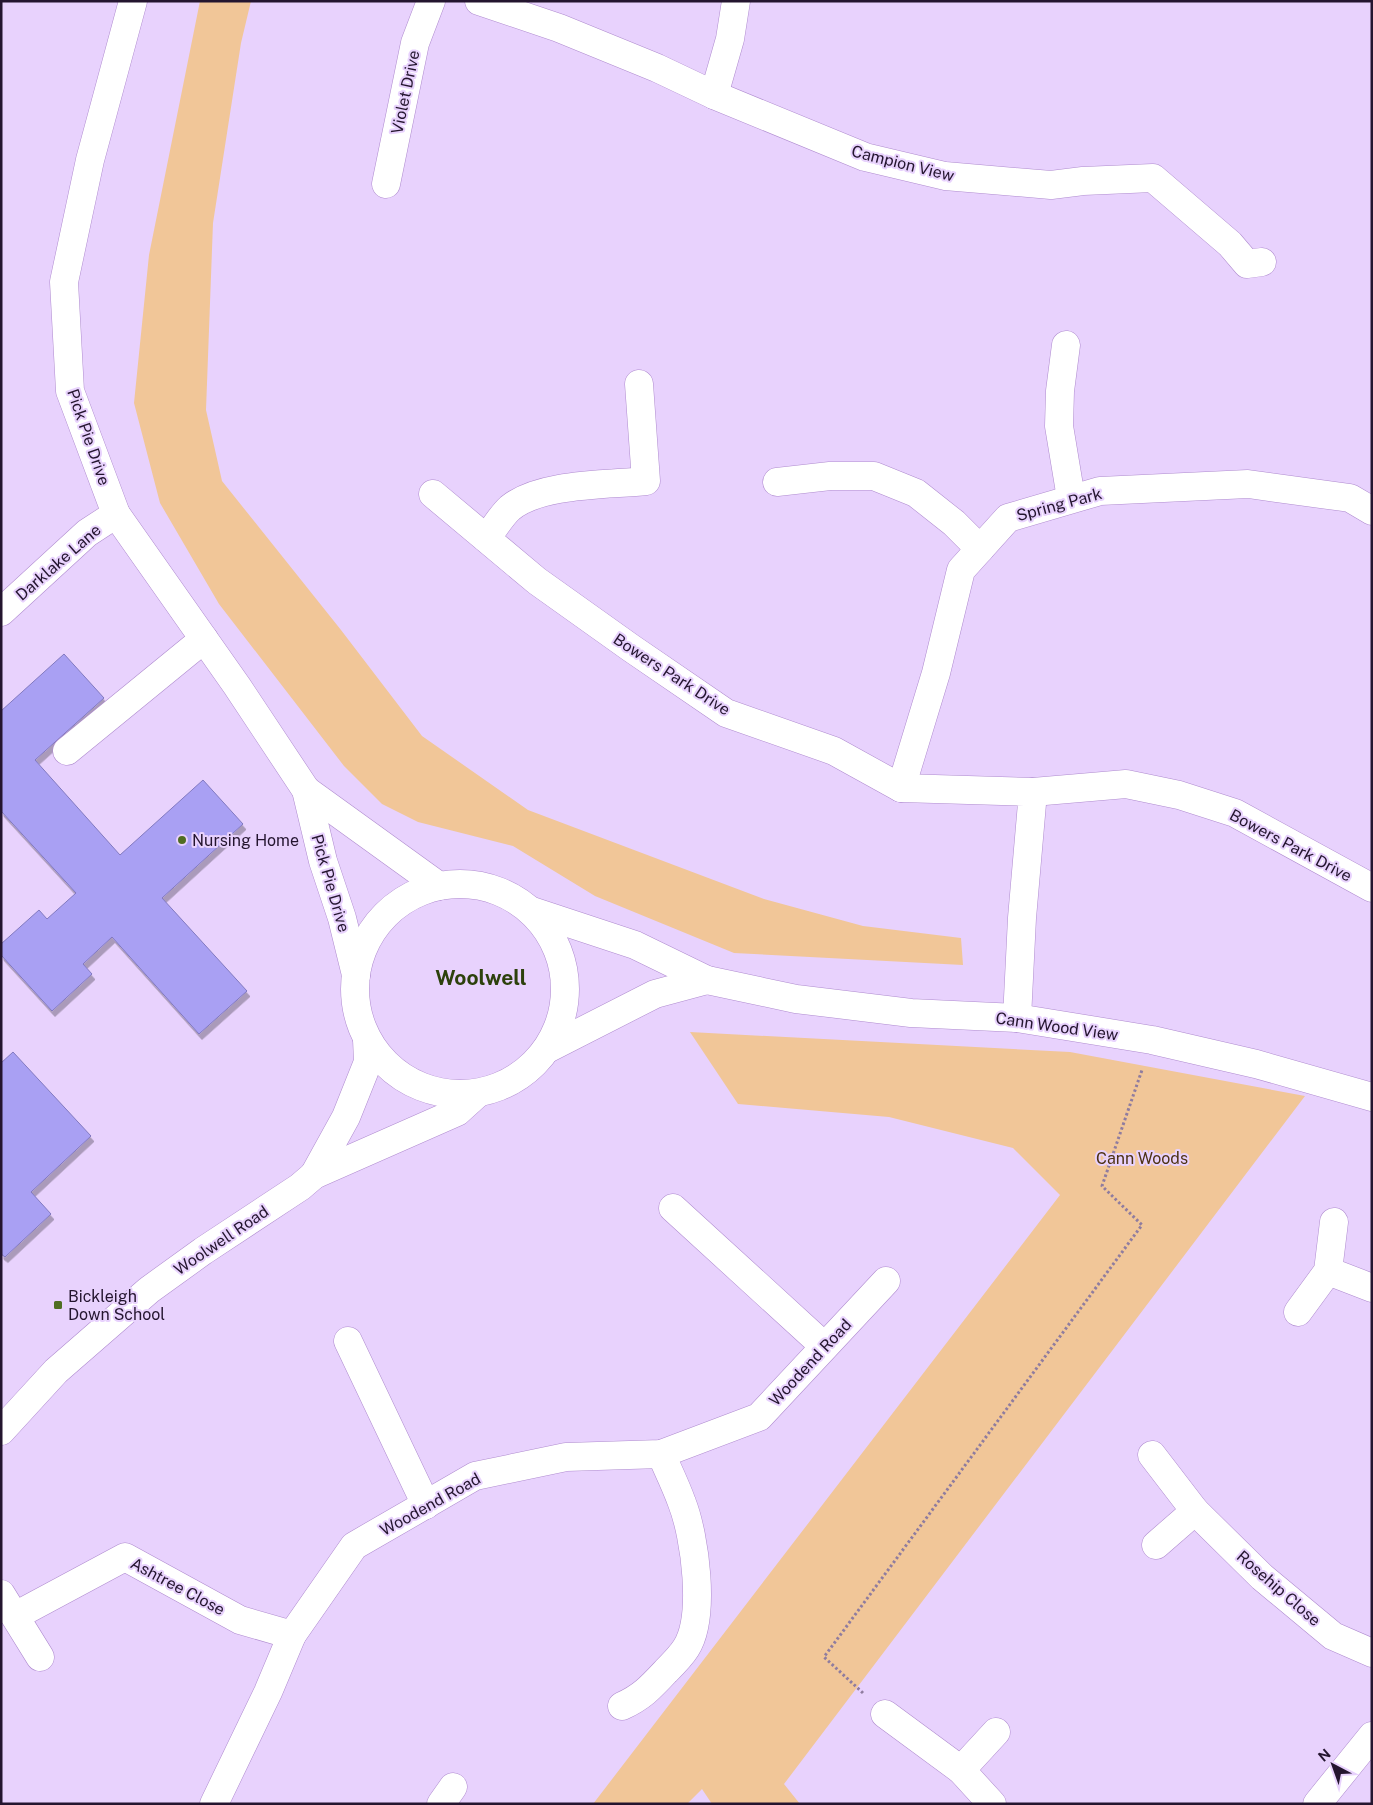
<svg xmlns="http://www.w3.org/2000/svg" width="1373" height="1805" font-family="'Public Sans',sans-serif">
<defs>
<filter id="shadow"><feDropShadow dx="3" dy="5.5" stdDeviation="0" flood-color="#0004"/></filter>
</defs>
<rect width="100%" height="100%" fill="#e8d2fd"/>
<g fill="#f1c698">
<path d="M200 1H251L241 43 213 223 206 410 222 481 341 630 422 736 528 810 764 899 863 926 961 938 963 965 734 953 595 896 513 846 418 822 382 804 344 766 219 604 160 503 134 403 149 255Z"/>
<path d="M690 1032 1070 1052 1305 1096 784 1784 800 1804H712L702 1789 687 1804H593L1060 1195 1013 1148 889 1117 738 1104Z"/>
</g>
<g fill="#a9a0f3" stroke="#8179bf" filter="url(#shadow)">
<path d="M64 654 104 698 35 760 120 855 203 780 243 824 162 898 247 991 199 1034 112 937 83 964 92 974 52 1011 1 955V944L39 910 47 919 76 893 1 811V711Z"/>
<path d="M13 1052 91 1136 31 1192 51 1214 5 1257 1 1254V1063Z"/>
</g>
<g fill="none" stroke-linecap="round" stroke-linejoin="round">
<defs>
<g id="minor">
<path d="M133 1 90 160 64 282 70 391 116 514 237 686 306 790 323 861 342 918 356 975"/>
<path d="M479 1 559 28 657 68 714 95 865 157 945 176 1051 185 1083 181 1153 178 1230 244 1247 264 1262 262"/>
<path d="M714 95 730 39 736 1"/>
<path d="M386 184 415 43 431 1"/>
<path d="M1066 345 1060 391 1059 426 1071 498"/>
<path d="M777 482 830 476H874L916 493 954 523 980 549"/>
<path d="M433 494 537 581 631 648 726 713 834 751 901 788 1033 792 1022 918 1017 1018"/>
<path d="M486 538C494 529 501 516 510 508 540 483 607 485 646 481L639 384"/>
<path d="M1 612 87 533 116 514"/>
<path d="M67 751 204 639"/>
<path d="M901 788 936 673 961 570 1008 518 1100 491 1248 484 1350 498 1372 511"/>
<path d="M306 790 439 886"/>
<path d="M1033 792 1126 784 1179 795 1235 813 1372 888"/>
<circle cx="460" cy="989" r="105"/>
<path d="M532 911 635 945 707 980 796 999 911 1013 1017 1018 1152 1040 1256 1064 1372 1097"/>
<path d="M547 1049 655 994 707 980"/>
<path d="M314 1175 346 1117 368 1062 367 1039"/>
<path d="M673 1208 824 1346"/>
<path d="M1328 1271 1372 1288"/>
<path d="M1298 1312 1328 1271 1334 1222"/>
<path d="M348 1341 426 1505"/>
<path d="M1 1431 56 1371 149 1290 203 1251 300 1187 314 1175 457 1112 478 1093"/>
<path d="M1152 1455 1195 1511 1262 1577 1333 1636 1372 1653"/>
<path d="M1156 1545 1195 1511"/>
<path d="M1 1594 40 1657"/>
<path d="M15 1616 125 1557 240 1620 292 1635"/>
<path d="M622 1706C642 1697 651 1687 666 1671 673 1664 681 1656 686 1648 706 1617 695 1536 682 1503 676 1486 668 1470 661 1454"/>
<path d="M885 1714 961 1770 992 1804"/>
<path d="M961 1770 996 1732"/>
<path d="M214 1804 268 1692 292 1635 354 1546 475 1476 566 1457 661 1454 759 1417 886 1281"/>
<path d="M441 1804 453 1787"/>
<path d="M1317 1804 1372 1736"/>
</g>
</defs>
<use href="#minor" stroke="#af8bcf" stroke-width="29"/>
<path stroke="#8f7c9f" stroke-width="3" stroke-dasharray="2.5 2.5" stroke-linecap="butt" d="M863 1693 824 1657 1142 1225 1102 1186 1142 1070"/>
<use href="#minor" stroke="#fff" stroke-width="28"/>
</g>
<g fill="#4f6d22" stroke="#e8d2fd" stroke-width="2">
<circle cx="182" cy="840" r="5"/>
<rect x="53" y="1300" width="10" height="10" rx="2.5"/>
</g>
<g text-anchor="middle" stroke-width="4" stroke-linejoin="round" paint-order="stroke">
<g font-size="16" fill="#24152f" stroke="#e8d2fd">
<text transform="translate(405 92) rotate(-78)" y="6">Violet Drive</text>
<text transform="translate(903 163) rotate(14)" y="6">Campion View</text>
<text transform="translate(89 437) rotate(71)" y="6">Pick Pie Drive</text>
<text transform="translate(1059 504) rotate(-15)" y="6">Spring Park</text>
<text transform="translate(58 562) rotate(-41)" y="6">Darklake Lane</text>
<text transform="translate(672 674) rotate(33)" y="6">Bowers Park Drive</text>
<text transform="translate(1291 845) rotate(28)" y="6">Bowers Park Drive</text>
<text transform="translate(331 883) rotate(74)" y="6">Pick Pie Drive</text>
<text transform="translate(1057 1026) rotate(8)" y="6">Cann Wood View</text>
<text transform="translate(221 1240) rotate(-34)" y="6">Woolwell Road</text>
<text transform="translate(810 1362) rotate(-47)" y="6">Woodend Road</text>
<text transform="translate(430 1504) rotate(-29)" y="6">Woodend Road</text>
<text transform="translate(178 1586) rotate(28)" y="6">Ashtree Close</text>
<text transform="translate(1279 1588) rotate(41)" y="6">Rosehip Close</text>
</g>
<g font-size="16" fill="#24152f" stroke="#e8d2fd" text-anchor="start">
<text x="192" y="846">Nursing Home</text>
<text x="68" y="1302">Bickleigh<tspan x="68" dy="18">Down School</tspan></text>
</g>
<g font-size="16" fill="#4d3213" stroke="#e8d2fd">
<text x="1142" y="1164">Cann Woods</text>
</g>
<g font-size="21" font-weight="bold" fill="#2d410c" stroke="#e8d2fd">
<text x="481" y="985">Woolwell</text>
</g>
</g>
<rect width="1373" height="1805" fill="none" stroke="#24152f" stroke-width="5"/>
<g transform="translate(1333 1765) rotate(319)" stroke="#e8d2fd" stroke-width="4" paint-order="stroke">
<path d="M0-4L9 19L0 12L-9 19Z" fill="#24152f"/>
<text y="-8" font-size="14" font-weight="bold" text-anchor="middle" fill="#24152f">N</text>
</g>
</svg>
